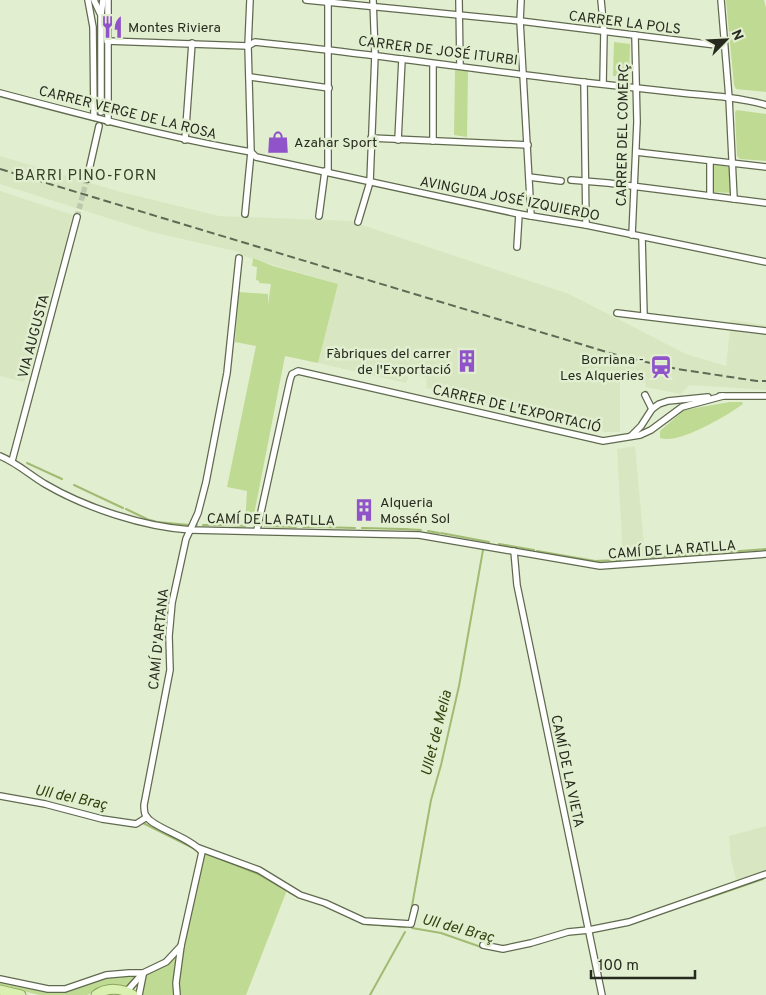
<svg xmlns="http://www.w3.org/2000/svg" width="766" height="995" font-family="Overpass,sans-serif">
<rect width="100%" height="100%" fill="#e2eed0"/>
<g fill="#d8e7c1">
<path d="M0 156 121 192 219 216 350 221 569 294 686 354 726 366 731 320 766 325V390L689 385 681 394 645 387 646 383 638 381 639 376 629 373 628 377 620 374V432H605L426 388 427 378 410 373 406 383 318 363 338 284 243 256 239 252 152 232 0 184Z"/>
<path d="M0 191 73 215 55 282 38 327 24 382 0 376Z"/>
<path d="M635 446 645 556 623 558 617 449Z"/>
<path d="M766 826V870L736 880 731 859 729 836Z"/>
</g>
<g fill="#bfda92">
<path d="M726 0H764L766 8V92L736 89 734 85Z"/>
<path d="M614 42 630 44 629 77 613 76Z"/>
<path d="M455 70 468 71 467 137 454 135Z"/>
<path d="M737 110 766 114V161L740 159 737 156 735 112Z"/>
<path d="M713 165 731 167V193L713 192Z"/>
<path d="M253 258 273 266 272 271 273 266 338 284 318 363 285 356 252 525 245 524 247 491 227 487 256 346 235 342 239 292 268 294V305L271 284 259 283V281L256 280 257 267 252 266Z"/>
<path d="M730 402H742L743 404C728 415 678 445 660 438V431L684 410Z"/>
<path d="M204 851 259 872 287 890 246 995H178L182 946Z"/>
<path d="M178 953 175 995H142L145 974Z"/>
<path d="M139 975 129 987 114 985 106 987 87 995H40L0 986V980L48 990 106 977Z"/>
</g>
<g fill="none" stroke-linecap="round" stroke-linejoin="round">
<g stroke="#a1bb72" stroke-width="2">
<path d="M27 463 62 479"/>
<path d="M74 485 123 508"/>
<path d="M126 509 149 520"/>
<path d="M150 520 157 522 189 525"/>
<path d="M196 525H197"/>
<path d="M203 525H226"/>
<path d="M229 525 245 526"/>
<path d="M265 526 296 527"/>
<path d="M303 527H320"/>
<path d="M320 527 355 528"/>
<path d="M362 528 403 529"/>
<path d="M404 529 421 530"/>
<path d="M428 531 439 533"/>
<path d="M441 533 489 542"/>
<path d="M499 544 534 550"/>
<path d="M537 551 595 561 620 560"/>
<path d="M686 555 766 549"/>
<path d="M646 558 685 555"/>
<path d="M143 823 197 850"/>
<path d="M208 854 258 874 288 891"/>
<path d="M289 892 299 897"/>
<path d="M699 901 763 879"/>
<path d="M410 917 431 800 441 765 459 686 483 550"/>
<path d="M352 918 364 924 405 927"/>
<path d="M412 928 441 933 481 947 497 950"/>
<path d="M524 947 541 943"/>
<path d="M370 995 405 932"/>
</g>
<path stroke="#bdc7ad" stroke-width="5.5" stroke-dasharray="5.5 3" stroke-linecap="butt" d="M77 217 87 179"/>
<defs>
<g id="street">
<path d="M88 0 93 27 94 117"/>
<path d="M94 0 100 13"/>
<path d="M306 0 520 21 724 46"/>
<path d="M328 0V172"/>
<path d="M459 0 460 66"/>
<path d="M521 0 520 21 531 216"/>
<path d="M601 0 604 32 603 84"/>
<path d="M721 0 729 98 734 199"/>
<path d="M107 41 248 46 255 42C365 53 473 69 582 82 618 86 655 90 691 94 716 96 742 98 766 105"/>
<path d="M250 77 329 88"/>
<path d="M584 82 586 225"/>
<path d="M0 93C83 115 166 137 251 152L256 157 519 214 586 225 766 262"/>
<path d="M101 112V15L103 0"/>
<path d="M108 122V0"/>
<path d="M371 138 528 145"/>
<path d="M185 140 192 43"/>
<path d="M398 140 402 59"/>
<path d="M433 141V64"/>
<path d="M636 152 766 167"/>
<path d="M710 161V196"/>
<path d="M529 177 561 181"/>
<path d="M87 179 99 126"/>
<path d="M571 180 608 183 766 203"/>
<path d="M245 214 251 152 248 46 250 0"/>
<path d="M319 216 325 171"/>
<path d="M358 222 370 182 375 55 373 0"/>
<path d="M632 235 637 122 635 35"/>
<path d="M642 237 644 316"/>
<path d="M517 247 519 214"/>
<path d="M617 313 766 331"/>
<path d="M645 395 652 409"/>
<path d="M720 396H766"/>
<path d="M631 436 641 426 652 409 659 404 668 401 708 397"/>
<path d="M0 456C17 463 30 475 45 484 86 508 144 527 191 530L419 535 600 566 766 554"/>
<path d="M12 461 77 217"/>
<path d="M257 530 290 380 292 374 298 371 603 441 640 435 651 430 682 407 723 396"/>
<path d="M514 551 517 585 602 995"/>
<path d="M0 796 45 804 102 819 136 824 147 817"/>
<path d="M199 848 259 870 300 895 325 903 364 921 411 924 415 908"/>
<path d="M483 945 503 949 531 943 568 932 589 930 629 922 766 874"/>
<path d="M0 979 48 989H65L106 975 129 973H143"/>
<path d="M127 991 143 973 166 962 181 946 202 852C190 837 153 828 146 816 144 813 144 808 144 805L170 670 169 636 172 603 186 539 198 513 206 482 227 373 239 258"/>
<path d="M139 995 143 975"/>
<path d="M177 995 176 983 181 946"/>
</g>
<g id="primary">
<path d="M0 990 21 995"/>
<path d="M96 995C107 987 122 988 133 995"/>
</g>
</defs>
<use href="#street" stroke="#606a4f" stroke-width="8"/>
<use href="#primary" stroke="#8ba55c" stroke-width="11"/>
<use href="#street" stroke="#fff" stroke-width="5.5"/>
<use href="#primary" stroke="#daf0b1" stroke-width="9"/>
<path stroke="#616856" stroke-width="2" stroke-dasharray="8 4" stroke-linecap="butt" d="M0 169 620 356 677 369 757 381H766"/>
</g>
<defs>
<symbol id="restaurant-bare" viewBox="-9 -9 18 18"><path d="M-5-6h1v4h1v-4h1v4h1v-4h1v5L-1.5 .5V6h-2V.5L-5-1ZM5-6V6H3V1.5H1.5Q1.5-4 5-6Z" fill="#9053ca" stroke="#e2eed0" stroke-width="2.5" paint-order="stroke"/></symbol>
<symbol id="shop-bare" viewBox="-9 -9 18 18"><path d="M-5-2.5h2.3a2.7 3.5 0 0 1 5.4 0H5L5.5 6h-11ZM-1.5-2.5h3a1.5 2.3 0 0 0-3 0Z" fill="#9053ca" stroke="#e2eed0" stroke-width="2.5" paint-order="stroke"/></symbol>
<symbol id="building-bare" viewBox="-9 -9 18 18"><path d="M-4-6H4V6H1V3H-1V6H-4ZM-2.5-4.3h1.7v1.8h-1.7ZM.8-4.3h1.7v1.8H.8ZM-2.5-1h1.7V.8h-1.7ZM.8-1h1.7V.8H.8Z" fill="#9053ca" stroke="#e2eed0" stroke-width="2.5" paint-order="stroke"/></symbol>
<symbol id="station-bare" viewBox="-9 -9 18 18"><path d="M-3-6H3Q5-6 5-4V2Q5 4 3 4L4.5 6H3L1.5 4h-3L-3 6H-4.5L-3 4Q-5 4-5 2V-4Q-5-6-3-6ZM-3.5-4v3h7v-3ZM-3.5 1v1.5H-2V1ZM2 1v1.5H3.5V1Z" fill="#9053ca" stroke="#e2eed0" stroke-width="2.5" paint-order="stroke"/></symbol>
</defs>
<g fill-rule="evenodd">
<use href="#restaurant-bare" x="96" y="11" width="32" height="32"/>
<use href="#shop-bare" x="262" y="126" width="32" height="32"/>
<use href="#building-bare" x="451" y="345" width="32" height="32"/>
<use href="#station-bare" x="645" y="351" width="32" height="32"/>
<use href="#building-bare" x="348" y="494" width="32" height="32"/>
</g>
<g text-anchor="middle" stroke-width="5" stroke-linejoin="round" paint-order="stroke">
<g font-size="14" fill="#272b1f" stroke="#e2eed0">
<text transform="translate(625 22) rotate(7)" y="5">CARRER LA POLS</text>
<text transform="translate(438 50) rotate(7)" y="5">CARRER DE JOSÉ ITURBI</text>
<text transform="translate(128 112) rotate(14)" y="5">CARRER VERGE DE LA ROSA</text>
<text transform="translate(622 135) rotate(-89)" y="5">CARRER DEL COMERÇ</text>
<text transform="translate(510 198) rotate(11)" y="5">AVINGUDA JOSÉ IZQUIERDO</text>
<text transform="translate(33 336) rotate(-75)" y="5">VIA AUGUSTA</text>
<text transform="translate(517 408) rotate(13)" y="5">CARRER DE L'EXPORTACIÓ</text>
<text transform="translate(271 519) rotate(1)" y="5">CAMÍ DE LA RATLLA</text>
<text transform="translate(672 549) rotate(-4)" y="5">CAMÍ DE LA RATLLA</text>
<text transform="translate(158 639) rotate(-84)" y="5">CAMÍ D'ARTANA</text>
<text transform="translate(568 771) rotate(78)" y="5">CAMÍ DE LA VIETA</text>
</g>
<g font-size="14" fill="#272b1f" stroke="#e2eed0" text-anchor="start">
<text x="128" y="32">Montes Riviera</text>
<text x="294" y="147">Azahar Sport</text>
<text x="451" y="358" text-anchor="end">Fàbriques del carrer<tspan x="451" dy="16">de l'Exportació</tspan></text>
<text x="644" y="364" text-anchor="end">Borriana -<tspan x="644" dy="16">Les Alqueries</tspan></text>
<text x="380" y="507">Alqueria<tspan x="380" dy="16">Mossén Sol</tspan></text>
</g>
<g font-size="15" letter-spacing="1" fill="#363f26" stroke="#e2eed0">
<text x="86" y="180">BARRI PINO-FORN</text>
</g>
<g font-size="15" font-style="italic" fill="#33430d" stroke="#e2eed0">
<text transform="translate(436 733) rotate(-76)" y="5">Ullet de Melia</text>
<text transform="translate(71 797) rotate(12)" y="5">Ull del Braç</text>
<text transform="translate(458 928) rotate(15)" y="5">Ull del Braç</text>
</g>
</g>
<g transform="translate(726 40) rotate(66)" stroke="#e2eed0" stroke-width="4" paint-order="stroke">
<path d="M0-4L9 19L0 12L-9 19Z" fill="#272b1f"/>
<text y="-8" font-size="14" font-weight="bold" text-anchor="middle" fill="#272b1f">N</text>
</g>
<path d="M591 970v8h104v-8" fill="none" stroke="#272b1f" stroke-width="2.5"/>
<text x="598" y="970" font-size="15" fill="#272b1f" stroke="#e2eed0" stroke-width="4" paint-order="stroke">100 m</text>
</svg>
